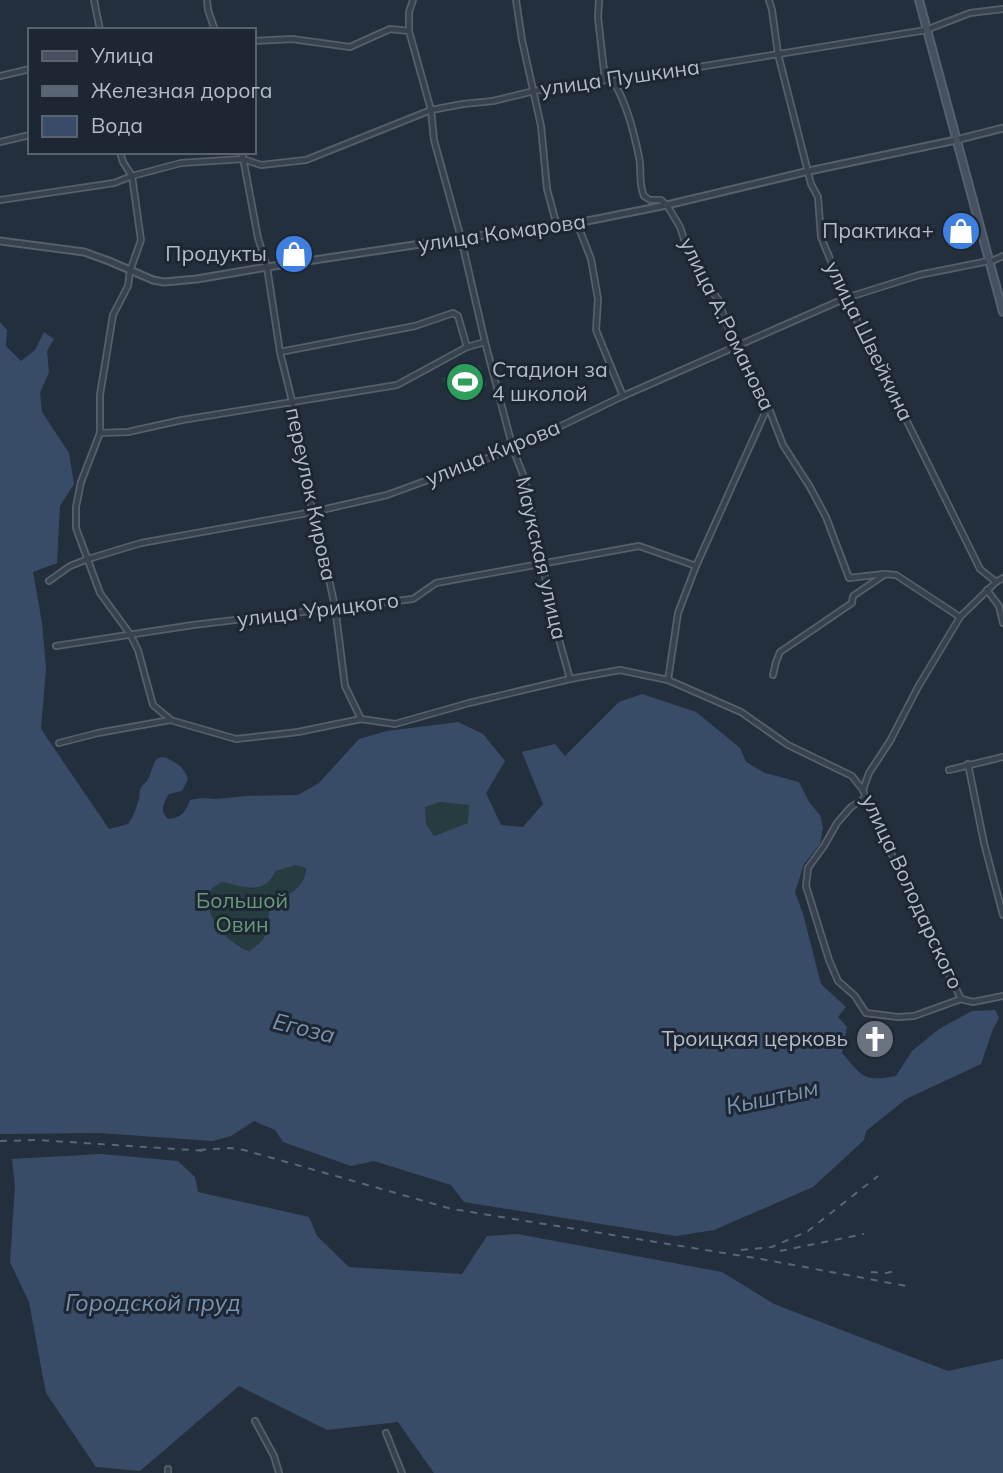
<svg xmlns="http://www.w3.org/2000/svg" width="1003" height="1473" font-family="Mulish,sans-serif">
<rect width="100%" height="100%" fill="#242f3e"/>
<g fill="#263c3f">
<path d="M480 365 488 386 450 399 442 378Z"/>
<path d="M440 802 470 805 468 823 434 836 426 824 425 806Z"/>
<path d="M295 864 306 868C306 888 287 896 270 903 269 910 270 915 269 922 269 934 259 944 249 951 231 943 206 921 209 899 210 895 211 891 212 888L222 882 253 889 272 879 276 871Z"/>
</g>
<g fill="#394c67" fill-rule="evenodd">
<path d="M0 322 7 330 6 346 21 361 35 350 44 332 54 339 47 351 49 372 40 393 42 412 69 453 74 484 60 506 57 563 33 572 42 623 46 669 41 729 109 829 128 824C134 816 136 808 139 799 140 795 139 791 141 788 143 784 147 782 148 779 154 769 152 748 174 762 181 766 185 770 188 779L182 791 169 794C164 802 159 811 168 819 181 818 186 812 190 800L202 798 216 799 246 796 298 795 319 783 359 739 387 731 458 722 483 734 505 761 486 793 501 825 523 827 543 804 522 752 555 744 565 756 619 702 642 694 696 712 740 748 746 762 765 773 799 782 809 802 820 815 823 827 820 844 804 864 795 892 803 914 821 984 846 1007 838 1017 847 1027 842 1053C863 1077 863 1082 896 1076L912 1051 939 1029 972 1011 995 1010 999 1018 993 1029 981 1064 906 1099 866 1131 864 1140 813 1187 714 1230 676 1236 464 1202 451 1185 374 1161 351 1166 283 1142 275 1130 254 1121 231 1136 212 1141 100 1133 0 1134ZM440 802 469 805 468 823 434 836 426 824 425 807ZM295 865 306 868C306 888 287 896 270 903 266 926 274 935 249 951 231 944 206 921 209 899 210 895 211 891 212 888L222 882C244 886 263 897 276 871Z"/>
<path d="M101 1154 178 1161 195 1177 198 1192 309 1217 317 1236 349 1267 462 1274 487 1236 517 1234 722 1272 774 1304 948 1371 1003 1359V1473H434L398 1422 327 1430 239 1386 140 1471 96 1467 46 1393 29 1302 10 1262 15 1186 12 1159Z"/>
</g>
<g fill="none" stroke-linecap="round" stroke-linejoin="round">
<defs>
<g id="minor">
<path d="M94 0 100 30"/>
<path d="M207 0 208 10 215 30"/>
<path d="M413 0 409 12V31L431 110 434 140 461 238 485 342 513 449 525 480 555 625 570 679"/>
<path d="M516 0 522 40 541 126 547 189 557 226"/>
<path d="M599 0 598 17 605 80"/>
<path d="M769 0 772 10 778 54 811 184 818 197 821 237 846 298 980 569 996 582"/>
<path d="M254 41 292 39 350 47 390 29 409 31"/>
<path d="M0 76 30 69"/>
<path d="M613 81C627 103 634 132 639 157 642 170 638 183 644 196L650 200H661L667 205 680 227 686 245 703 280 718 299 735 347 752 386 768 406 783 445 810 487 826 517 849 578 884 574 896 575 960 617"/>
<path d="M0 142 30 135"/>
<path d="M120 152 123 162 132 176 141 240 130 271 128 286 113 315 100 395V433L81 482 76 507V528L100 593 130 634 138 650 153 705 170 719"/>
<path d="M242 152 258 238 267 267 280 352 292 401 306 486 321 542 335 607 345 686 361 719"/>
<path d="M0 200 114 183 132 176 181 163 243 159 261 165 306 160 431 110 463 104 493 101 534 91 605 80 613 81 926 30 970 13 1003 9"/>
<path d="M577 223 591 259 598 299 596 330 623 396"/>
<path d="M280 352 415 326 453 313 458 316 467 347"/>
<path d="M100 433 128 432 182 420 397 385 467 347 485 342"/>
<path d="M49 581 70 566 88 559 141 543 313 512 387 495 513 449 623 396 846 298 919 275 994 260 1003 256"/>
<path d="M987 590 999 606 1003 623"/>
<path d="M56 646 193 625 413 599 436 583 639 546 696 566"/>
<path d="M773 675 776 662 780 652 852 603 853 596 884 575"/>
<path d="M668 680 678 613 696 566 768 406"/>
<path d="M59 743 98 733 170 720 236 739 298 732 361 719 395 724 469 703 570 679 620 670 668 680 741 712 788 745 852 776 863 790"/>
<path d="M968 764 984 843 1003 915"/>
<path d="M949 770 1003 757"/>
<path d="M865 798 851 807 837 823 824 846 808 868 806 886 829 960 838 981 855 996 866 1013 898 1017 914 1016 961 999 973 1002 1003 996"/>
<path d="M961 999 869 807 863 790 869 773 890 741 918 687 960 617 996 582 1003 578"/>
<path d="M255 1421 274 1456 279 1473"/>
<path d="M386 1433 402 1473"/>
<path d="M168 1469V1473"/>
</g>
<path id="tertiary" d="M0 241 84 252 109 261 153 280 164 282 197 279 267 267 461 238 577 223 667 205 809 171 956 140 1003 128"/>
<path id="secondary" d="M919 0 1003 312"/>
</defs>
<use href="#minor" stroke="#565f6c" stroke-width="8"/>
<use href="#tertiary" stroke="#565f6c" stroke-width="9"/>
<use href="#secondary" stroke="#565f6c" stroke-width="10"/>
<use href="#minor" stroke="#38414e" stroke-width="4.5"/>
<use href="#tertiary" stroke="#38414e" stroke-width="5"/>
<use href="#secondary" stroke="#465061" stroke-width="6"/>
<g stroke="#5a6575" stroke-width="2" stroke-dasharray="7 7" stroke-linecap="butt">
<path d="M0 1141 38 1140 206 1151"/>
<path d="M199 1150 230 1148 244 1150 452 1209 761 1259 912 1287"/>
<path d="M741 1250 772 1247 808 1231 878 1176"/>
<path d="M780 1251 864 1234"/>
<path d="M871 1272 887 1273 897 1270"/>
</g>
</g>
<defs>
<symbol id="shop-disc" viewBox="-11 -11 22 22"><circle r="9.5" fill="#3f7fe0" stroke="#1d2633"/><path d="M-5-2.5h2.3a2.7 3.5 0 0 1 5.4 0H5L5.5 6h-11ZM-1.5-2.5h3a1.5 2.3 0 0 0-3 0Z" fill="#fff"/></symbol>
<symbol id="stadium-disc" viewBox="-11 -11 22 22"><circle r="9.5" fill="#2e9e5b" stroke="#1d2633"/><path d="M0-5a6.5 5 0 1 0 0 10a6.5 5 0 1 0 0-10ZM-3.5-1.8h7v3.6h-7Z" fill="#fff"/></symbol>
<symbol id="church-disc" viewBox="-11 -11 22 22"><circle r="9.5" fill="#6b7280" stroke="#1d2633"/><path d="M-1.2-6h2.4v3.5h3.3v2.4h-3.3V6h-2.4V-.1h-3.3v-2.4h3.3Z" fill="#fff"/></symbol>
</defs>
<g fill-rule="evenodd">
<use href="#shop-disc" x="939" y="209" width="44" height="44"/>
<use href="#shop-disc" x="272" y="232" width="44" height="44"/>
<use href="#stadium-disc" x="443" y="360" width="44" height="44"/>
<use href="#church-disc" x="853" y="1017" width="44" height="44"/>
</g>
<g text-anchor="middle" stroke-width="6" stroke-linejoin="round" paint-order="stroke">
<g font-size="21" fill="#b4bcc9" stroke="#1d2633">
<text transform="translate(620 78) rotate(-8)" y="7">улица Пушкина</text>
<text transform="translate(502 233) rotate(-8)" y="7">улица Комарова</text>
<text transform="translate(727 324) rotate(64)" y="7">улица А.Романова</text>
<text transform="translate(869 341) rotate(64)" y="7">улица Швейкина</text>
<text transform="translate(493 453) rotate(-22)" y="7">улица Кирова</text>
<text transform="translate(311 494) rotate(78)" y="7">переулок Кирова</text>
<text transform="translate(541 558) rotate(77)" y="7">Маукская улица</text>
<text transform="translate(318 610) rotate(-7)" y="7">улица Урицкого</text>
<text transform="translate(912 892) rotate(65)" y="7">улица Володарского</text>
</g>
<g font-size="21" fill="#b4bcc9" stroke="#1d2633" text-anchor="end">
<text x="934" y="238">Практика+</text>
<text x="267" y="261">Продукты</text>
<text x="492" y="377" text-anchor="start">Стадион за<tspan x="492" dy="24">4 школой</tspan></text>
<text x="848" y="1046">Троицкая церковь</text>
</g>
<g font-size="21" fill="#6b9a76" stroke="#1d2633">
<text x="242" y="908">Большой<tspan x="242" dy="24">Овин</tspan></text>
</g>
<g font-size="23" font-style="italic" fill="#7c92b1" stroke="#1d2633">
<text transform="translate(304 1028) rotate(14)" y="8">Егоза</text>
<text transform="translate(772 1097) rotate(-12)" y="8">Кыштым</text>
<text x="153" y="1311">Городской пруд</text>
</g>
</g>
<rect x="28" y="28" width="228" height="126" fill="#1d2633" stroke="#59626f" stroke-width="2"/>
<rect x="42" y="51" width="35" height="10" fill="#465061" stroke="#59626f" stroke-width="2"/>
<text x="91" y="63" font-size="21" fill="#b4bcc9">Улица</text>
<rect x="42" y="86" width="35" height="10" fill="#5a6575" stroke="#59626f" stroke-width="2"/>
<text x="91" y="98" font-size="21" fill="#b4bcc9">Железная дорога</text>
<rect x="42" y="116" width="35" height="21" fill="#394c67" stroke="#59626f" stroke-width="2"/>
<text x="91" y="133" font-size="21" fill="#b4bcc9">Вода</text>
</svg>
